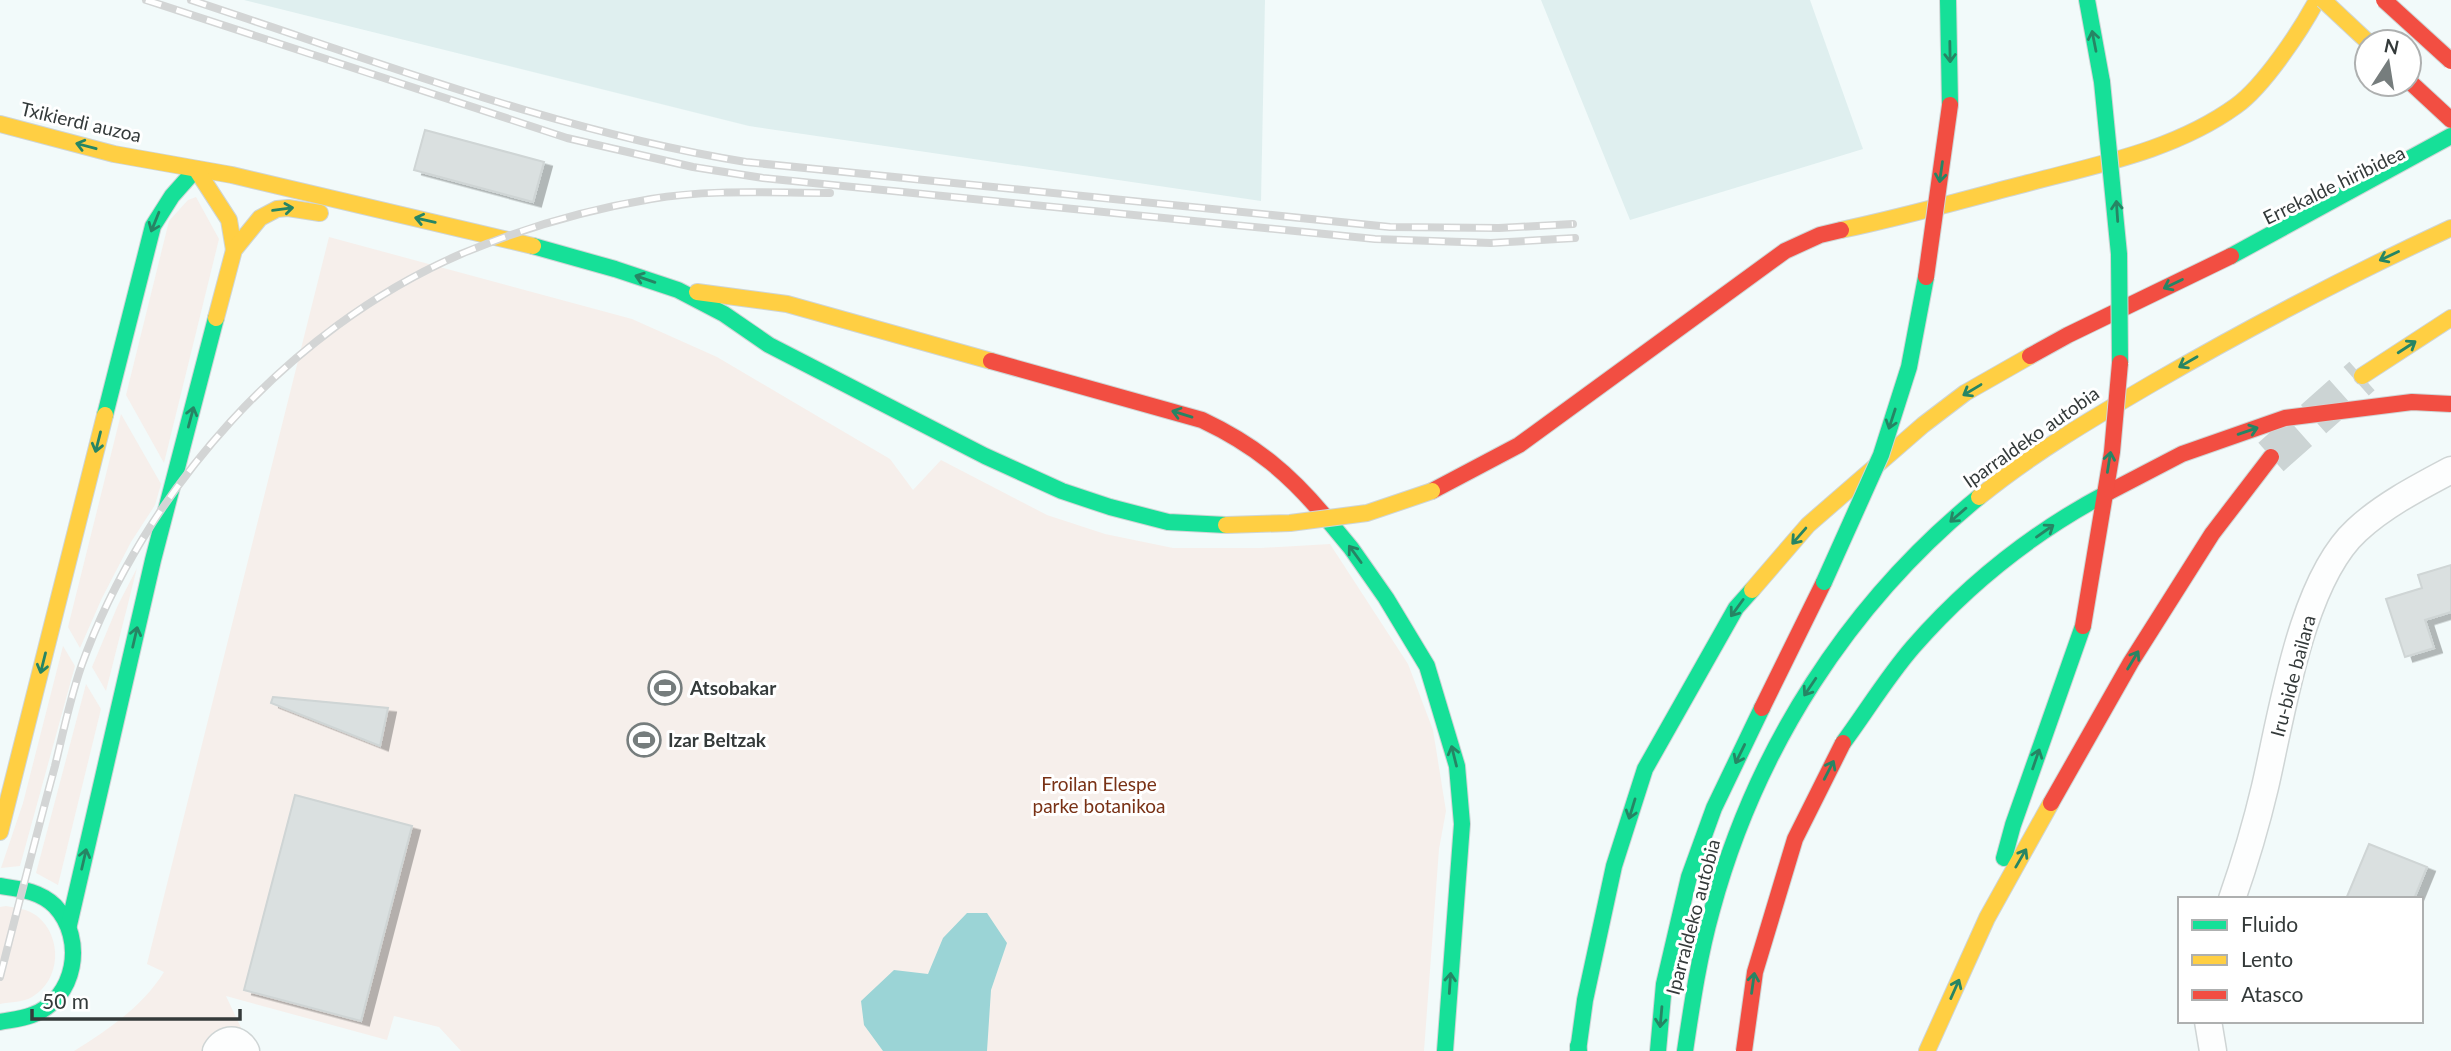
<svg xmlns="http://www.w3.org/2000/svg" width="2451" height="1051" font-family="Lato,sans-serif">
<defs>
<filter id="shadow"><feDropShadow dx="8" dy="4.5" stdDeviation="0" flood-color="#0004"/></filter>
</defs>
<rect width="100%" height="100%" fill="#f2fafa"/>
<g fill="#dfefef">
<path d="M244 0H1265L1261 201 749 126Z"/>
<path d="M1541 0H1810L1863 149 1630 220Z"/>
</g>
<g fill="#f6efeb">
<path d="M196 197 219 239 164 463 126 395 169 221 188 200Z"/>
<path d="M329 237 632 319 717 357 890 459 913 490 941 460 1047 515 1105 534 1173 548H1261L1330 544 1408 664 1433 730 1446 811 1439 849 1424 1051H461L439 1027 394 1016 387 1040 226 996 252 1051H74C109 1029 142 1007 164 972L147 964Z"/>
<path d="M121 414 161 484 155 505 131 542 102 598 80 648 68 627Z"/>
<path d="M137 568 106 691 92 667 118 605Z"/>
<path d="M63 646 75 666 20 866 1 868 23 803Z"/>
<path d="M86 684 101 709 58 885 36 873Z"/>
<path d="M6 906C17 908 28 909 37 916 63 937 61 980 32 997 24 1002 10 1002 0 1004V907Z"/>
</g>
<path fill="#9bd4d6" d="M967 913H987L1007 943 991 990 987 1051H883L864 1025 861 1001 894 970 928 974 943 938Z"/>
<g fill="#dae0e0" stroke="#cfd5d5" stroke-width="2" filter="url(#shadow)">
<path d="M425 130 544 162 533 202 414 170Z"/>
<path d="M2451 565V612L2425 620 2434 648 2405 657 2386 599 2422 588 2418 575Z"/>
<path d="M273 697 388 708 380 746 271 703Z"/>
<path d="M295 795 412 826 361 1021 244 990Z"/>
<path d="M2369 844 2427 867 2414 899H2346Z"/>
</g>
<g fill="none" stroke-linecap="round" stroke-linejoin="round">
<path stroke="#ccd4d4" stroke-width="38" stroke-dasharray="38 19" stroke-linecap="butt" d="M2271 457 2362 376"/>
<defs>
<g id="street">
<path d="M2232 899C2245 862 2256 825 2265 787 2282 714 2301 581 2357 530 2384 505 2419 487 2451 470"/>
<path d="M2208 1021 2213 1051"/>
<path d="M216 1051C224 1037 239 1037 246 1051"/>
</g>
<g id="fast">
<path d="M1948 0 1950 105"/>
<path d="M2087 0 2102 82"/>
<path d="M533 246 615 269 678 290 724 314 769 345 985 456 1062 491 1110 507 1168 522 1226 525"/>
<path d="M2231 256 2451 136"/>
<path d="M105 415 153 226 172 196 196 169"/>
<path d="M1327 519 1351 548 1386 598 1427 666 1457 766 1462 824 1445 1051"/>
<path d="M2004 858 2013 825 2083 626"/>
<path d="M0 886C20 889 40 891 55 906 86 939 76 999 32 1015 22 1019 10 1020 0 1022"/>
<path d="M69 925 153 560 216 318"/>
<path d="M1578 1046 1579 1051"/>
<path d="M1578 1051 1585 1000 1614 866 1645 769 1736 608 1752 590"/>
<path d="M1658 1051 1664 984 1689 877 1714 808 1762 708"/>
<path d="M1685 1051C1692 1004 1699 956 1712 910 1756 748 1849 603 1979 497"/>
</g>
<g id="slow">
<path d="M0 124 114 154 232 175 533 246"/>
<path d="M196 169 229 220 234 250"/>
<path d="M1841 230C1904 217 1966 199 2028 183 2100 164 2175 150 2236 106 2264 86 2301 30 2317 0"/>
<path d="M697 292 787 304 991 361"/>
<path d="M216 318 234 250 260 218 277 209 288 208 320 213"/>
<path d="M2362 376 2451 318"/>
<path d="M1979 497C2033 453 2093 418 2153 383 2250 327 2349 275 2451 228"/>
<path d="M1752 590 1808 525 1923 425 1965 393 2030 356"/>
<path d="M0 832 105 415"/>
<path d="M1927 1051 1987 918 2051 803"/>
</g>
<g id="jam">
<path d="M2409 81 2451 120"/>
<path d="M2030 356 2068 335 2231 256"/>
<path d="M991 361 1202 420C1255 445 1290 474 1327 519"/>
<path d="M1432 491 1519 445 1785 251 1820 235 1841 230"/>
<path d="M1762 708 1824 582"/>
<path d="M2051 803 2131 662 2212 534 2271 457"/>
</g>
</defs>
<use href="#street" stroke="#cfd5d5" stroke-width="29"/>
<use href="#fast" stroke="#cfd5d5" stroke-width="18"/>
<use href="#slow" stroke="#cfd5d5" stroke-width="18"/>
<use href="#jam" stroke="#cfd5d5" stroke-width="18"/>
<use href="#street" stroke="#fdfefe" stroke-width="26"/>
<use href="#fast" stroke="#16e098" stroke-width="16"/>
<use href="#slow" stroke="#ffcf43" stroke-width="16"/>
<use href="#jam" stroke="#f24e42" stroke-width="16"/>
<defs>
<g id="rail">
<path d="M146 0 567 138 693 167 763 178 1375 239 1491 243 1575 238"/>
<path d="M191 0C374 60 555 131 746 162L1390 227 1499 228 1573 224"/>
<path d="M0 977C18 907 36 836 55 766 63 733 70 699 81 667 144 491 289 328 461 254 523 228 585 210 651 199 710 189 771 193 830 193"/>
</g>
</defs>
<use href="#rail" stroke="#d3d5d5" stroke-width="8"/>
<use href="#rail" stroke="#fff" stroke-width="5" stroke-dasharray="16" stroke-linecap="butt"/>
<defs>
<g id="fast-bridge">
<path d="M2102 82 2119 254 2120 363"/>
<path d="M1824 582 1881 455 1909 367 1926 277"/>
<path d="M1843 743C1866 712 1887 677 1913 647 1968 584 2035 531 2109 492"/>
</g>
<g id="slow-bridge">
<path d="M2323 0 2368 42"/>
<path d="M1226 525 1290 523 1367 513 1432 491"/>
</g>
<g id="jam-bridge">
<path d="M2384 0 2451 61"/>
<path d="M1926 277 1950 105"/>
<path d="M2109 492 2182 454 2285 418 2412 402 2451 404"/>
<path d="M2083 626 2112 452 2120 363"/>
<path d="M1744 1051 1755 972 1795 839 1843 743"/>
</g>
</defs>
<use href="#fast-bridge" stroke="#cfd5d5" stroke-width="18" stroke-linecap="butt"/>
<use href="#slow-bridge" stroke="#cfd5d5" stroke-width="18" stroke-linecap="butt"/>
<use href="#jam-bridge" stroke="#cfd5d5" stroke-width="18" stroke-linecap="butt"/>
<use href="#fast-bridge" stroke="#16e098" stroke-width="16"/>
<use href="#slow-bridge" stroke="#ffcf43" stroke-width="16"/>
<use href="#jam-bridge" stroke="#f24e42" stroke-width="16"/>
</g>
<defs><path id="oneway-shaft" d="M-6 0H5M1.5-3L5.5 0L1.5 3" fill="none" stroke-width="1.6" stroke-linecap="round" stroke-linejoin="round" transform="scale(1.75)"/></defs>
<g stroke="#268564">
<use href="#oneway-shaft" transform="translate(2094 41) rotate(-101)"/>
<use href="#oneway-shaft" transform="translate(1950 52) rotate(89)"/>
<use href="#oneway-shaft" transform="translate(86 146) rotate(-165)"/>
<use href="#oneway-shaft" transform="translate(1941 172) rotate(98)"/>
<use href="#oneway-shaft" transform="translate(283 209) rotate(-8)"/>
<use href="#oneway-shaft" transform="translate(2117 211) rotate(-94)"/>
<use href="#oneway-shaft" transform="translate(425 220) rotate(-167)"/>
<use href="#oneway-shaft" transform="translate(155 222) rotate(112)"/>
<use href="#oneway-shaft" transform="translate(2389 256) rotate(155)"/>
<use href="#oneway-shaft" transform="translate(645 279) rotate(-161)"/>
<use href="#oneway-shaft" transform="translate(2173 284) rotate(154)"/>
<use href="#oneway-shaft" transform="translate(2407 347) rotate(-33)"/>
<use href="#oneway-shaft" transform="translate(2188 362) rotate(150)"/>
<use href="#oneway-shaft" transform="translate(1972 390) rotate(149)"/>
<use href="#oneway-shaft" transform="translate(1182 414) rotate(-163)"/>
<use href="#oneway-shaft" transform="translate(191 417) rotate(-75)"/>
<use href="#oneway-shaft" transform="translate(1892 419) rotate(108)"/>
<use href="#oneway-shaft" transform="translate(2248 431) rotate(-19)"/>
<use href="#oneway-shaft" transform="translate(98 442) rotate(104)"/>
<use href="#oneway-shaft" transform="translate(2109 462) rotate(-81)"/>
<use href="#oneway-shaft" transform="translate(1958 515) rotate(139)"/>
<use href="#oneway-shaft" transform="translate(2045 531) rotate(-35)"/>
<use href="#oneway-shaft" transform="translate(1799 536) rotate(131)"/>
<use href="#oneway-shaft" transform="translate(1355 554) rotate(-126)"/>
<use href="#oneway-shaft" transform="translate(1737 608) rotate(126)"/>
<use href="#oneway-shaft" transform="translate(135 637) rotate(-77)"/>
<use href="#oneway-shaft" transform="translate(2133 660) rotate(-59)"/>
<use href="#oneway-shaft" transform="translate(43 663) rotate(104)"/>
<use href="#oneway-shaft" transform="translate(1810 687) rotate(124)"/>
<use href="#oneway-shaft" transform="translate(1740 754) rotate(116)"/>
<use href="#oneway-shaft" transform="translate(1454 756) rotate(-104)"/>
<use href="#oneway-shaft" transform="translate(2036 759) rotate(-71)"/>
<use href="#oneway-shaft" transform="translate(1829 770) rotate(-63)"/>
<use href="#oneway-shaft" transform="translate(1632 809) rotate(107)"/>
<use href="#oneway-shaft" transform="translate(2021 858) rotate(-60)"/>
<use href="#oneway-shaft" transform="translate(84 859) rotate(-77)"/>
<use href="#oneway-shaft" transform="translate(1450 983) rotate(-86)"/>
<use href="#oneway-shaft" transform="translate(1753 983) rotate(-82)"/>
<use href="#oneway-shaft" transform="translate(1955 989) rotate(-66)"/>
<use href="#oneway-shaft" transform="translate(1661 1017) rotate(95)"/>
</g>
<defs>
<symbol id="stadium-ring" viewBox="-11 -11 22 22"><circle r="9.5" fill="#fff" stroke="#767d7d" stroke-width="1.5"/><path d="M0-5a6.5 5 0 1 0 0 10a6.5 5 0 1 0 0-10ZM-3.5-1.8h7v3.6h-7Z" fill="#767d7d"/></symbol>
</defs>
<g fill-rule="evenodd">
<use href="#stadium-ring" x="646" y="669" width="38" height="38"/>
<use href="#stadium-ring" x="625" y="721" width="38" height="38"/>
</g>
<g text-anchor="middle" stroke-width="6" stroke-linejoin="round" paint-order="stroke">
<g font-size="19" fill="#343a3a" stroke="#fff">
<text transform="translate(81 122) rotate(13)" y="7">Txikierdi auzoa</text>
<text transform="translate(2334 185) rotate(-26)" y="7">Errekalde hiribidea</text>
<text transform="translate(2031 437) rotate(-35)" y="7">Iparraldeko autobia</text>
<text transform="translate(2293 676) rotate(-75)" y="7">Iru-bide bailara</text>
<text transform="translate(1693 917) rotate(-75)" y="7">Iparraldeko autobia</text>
</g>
<g font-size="19" font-weight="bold" fill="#343a3a" stroke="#fff" text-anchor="start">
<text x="690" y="695">Atsobakar</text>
<text x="668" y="747">Izar Beltzak</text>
</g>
<g font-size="19" fill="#793216" stroke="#fff">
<text x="1099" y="791">Froilan Elespe<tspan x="1099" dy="22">parke botanikoa</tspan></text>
</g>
</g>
<rect x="2178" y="897" width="245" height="126" fill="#ffffff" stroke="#aeb0b0" stroke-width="2"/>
<rect x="2192" y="920" width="35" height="10" fill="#16e098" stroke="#aeb0b0" stroke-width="2"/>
<text x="2241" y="932" font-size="21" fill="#343a3a">Fluido</text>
<rect x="2192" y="955" width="35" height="10" fill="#ffcf43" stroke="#aeb0b0" stroke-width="2"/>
<text x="2241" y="967" font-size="21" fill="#343a3a">Lento</text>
<rect x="2192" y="990" width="35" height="10" fill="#f24e42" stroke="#aeb0b0" stroke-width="2"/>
<text x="2241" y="1002" font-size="21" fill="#343a3a">Atasco</text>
<g transform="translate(2388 63) rotate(12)"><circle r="33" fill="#ffffff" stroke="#aeb0b0" stroke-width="2"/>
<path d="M0-5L12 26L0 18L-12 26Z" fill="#767d7d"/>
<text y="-10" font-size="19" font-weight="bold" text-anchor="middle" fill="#343a3a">N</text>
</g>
<path d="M32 1009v10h208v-10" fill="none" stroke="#343a3a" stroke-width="3.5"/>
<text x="42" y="1009" font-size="21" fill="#343a3a" stroke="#ffffff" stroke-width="5" paint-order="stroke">50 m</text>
</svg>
